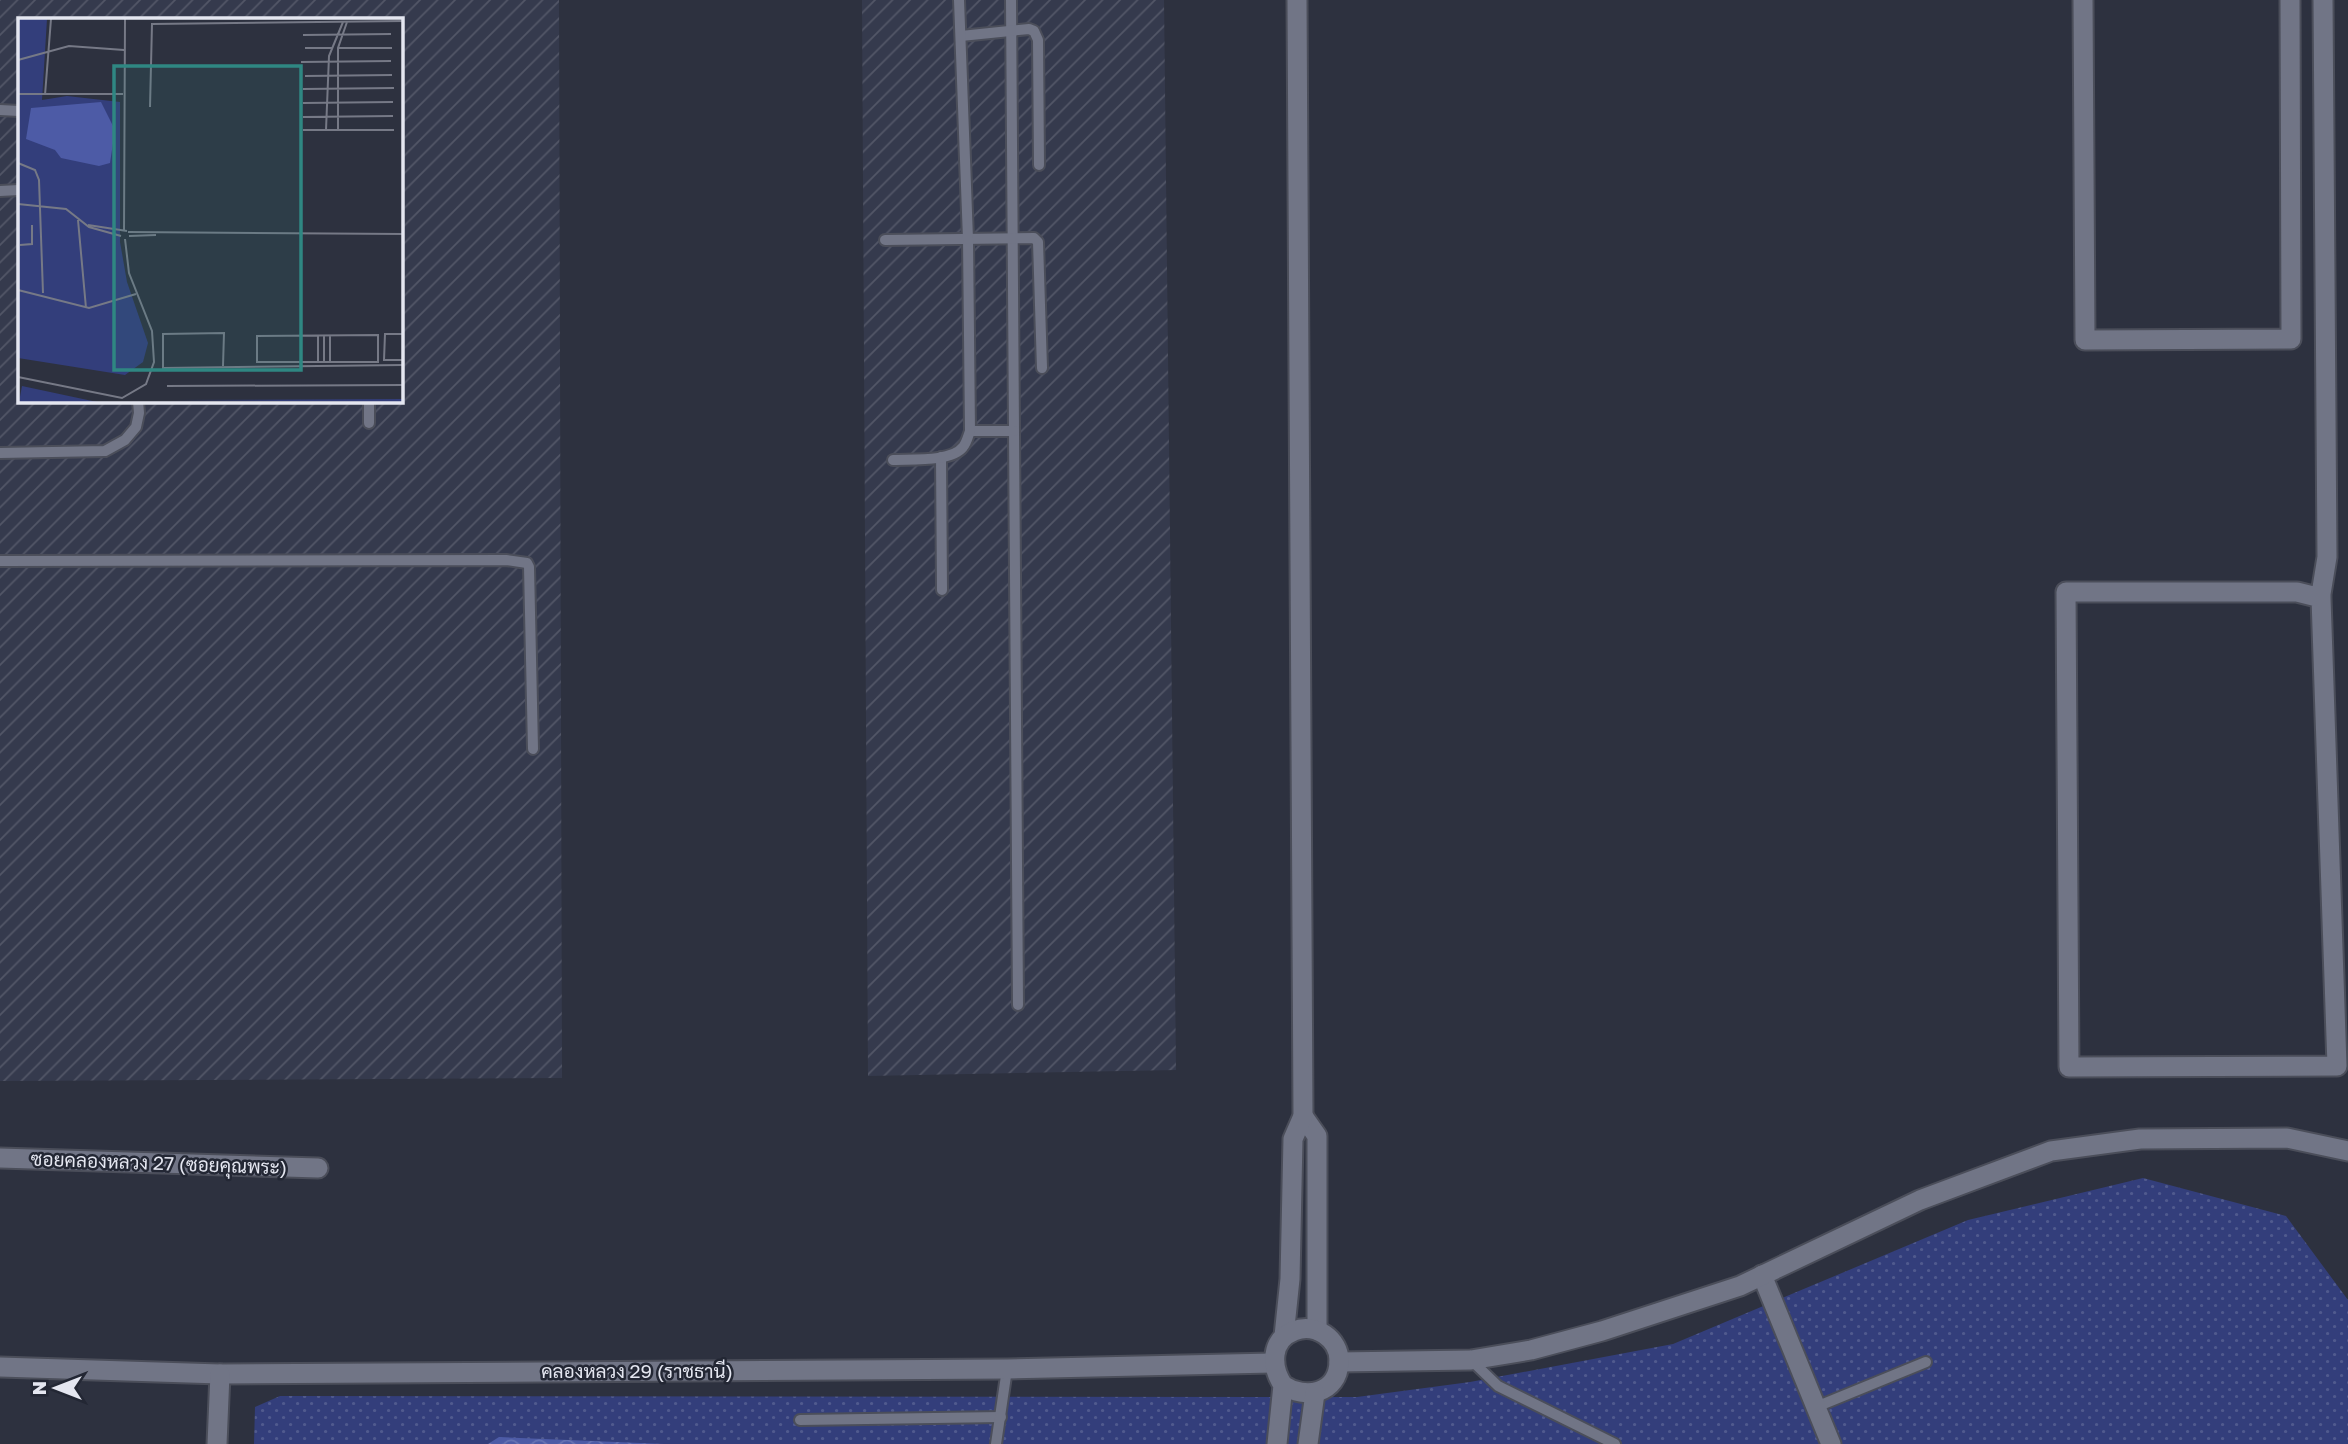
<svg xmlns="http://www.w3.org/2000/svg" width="2348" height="1444" font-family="'Golos Text',Sarabun,sans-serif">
<defs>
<pattern id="industrial-furrows" width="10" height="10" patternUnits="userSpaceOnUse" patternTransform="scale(1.75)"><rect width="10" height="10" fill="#353a4d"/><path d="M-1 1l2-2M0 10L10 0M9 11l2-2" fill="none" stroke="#525667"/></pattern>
<pattern id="grass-dots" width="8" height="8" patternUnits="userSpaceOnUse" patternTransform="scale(1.75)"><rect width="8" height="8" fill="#333e7b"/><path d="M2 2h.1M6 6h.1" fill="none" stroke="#505a8e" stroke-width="1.8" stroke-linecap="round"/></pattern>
<pattern id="water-waves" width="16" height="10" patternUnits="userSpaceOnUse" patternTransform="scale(1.75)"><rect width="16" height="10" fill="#4d5ba6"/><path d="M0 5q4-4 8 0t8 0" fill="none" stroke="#6673b3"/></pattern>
</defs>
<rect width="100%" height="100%" fill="#2d313f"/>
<g fill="url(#industrial-furrows)" fill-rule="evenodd">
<path d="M0 0H559L562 1078 0 1081ZM19 19H401V401H19Z"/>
<path d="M862 0H1164L1176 1070 868 1076Z"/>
</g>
<path fill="url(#grass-dots)" d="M2143 1178 2286 1216 2348 1300V1444H254L255 1407 280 1396 1357 1397 1470 1382 1673 1344 1968 1220Z"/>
<path fill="url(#water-waves)" d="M499 1437 664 1444H488Z"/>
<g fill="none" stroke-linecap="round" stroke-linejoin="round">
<defs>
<g id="service">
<path d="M1011 0 1018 1005"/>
<path d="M961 36 1029 29 1034 31 1038 40 1039 165"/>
<path d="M0 110 19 111"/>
<path d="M0 191 19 190"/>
<path d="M885 240 1034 238 1038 242 1042 368"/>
<path d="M369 401V423"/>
<path d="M970 431H1014"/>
<path d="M0 453 105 451 125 440 136 427 139 413 138 401"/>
<path d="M941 457 942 590"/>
<path d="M893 460C911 459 952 462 963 447 967 442 968 436 970 431L968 239 959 0"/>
<path d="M0 561 506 560 527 563 529 567 533 749"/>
<path d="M1471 1360 1498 1386 1615 1444"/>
<path d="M1816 1407 1926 1362"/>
<path d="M800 1420 1001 1417"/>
<path d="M996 1444 1007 1369"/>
</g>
<g id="minor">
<path d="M2083 0 2085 340 2291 339 2290 0"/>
<path d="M2321 598 2297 592H2066L2069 1067 2337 1066 2321 598V594L2327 557 2323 0"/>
<path d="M1303 1116 1317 1136V1330"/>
<path d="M0 1158 318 1168"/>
<path d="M1762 1275 1831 1444"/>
<path d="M1284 1336 1290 1279 1293 1139 1303 1116 1297 0"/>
<path d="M1339 1362 1471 1360 1531 1350 1602 1331 1740 1286 1920 1200 2051 1151 2140 1139 2287 1138 2348 1151"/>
<path d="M0 1367 220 1374 1007 1369 1273 1363"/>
<path d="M217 1444 220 1374"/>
<path d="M1277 1444 1283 1385C1271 1367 1270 1340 1294 1331 1315 1322 1340 1339 1339 1362 1338 1394 1305 1400 1283 1385"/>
<path d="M1308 1444 1315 1393"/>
</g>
</defs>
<use href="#service" stroke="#4b4e5a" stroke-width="14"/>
<use href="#minor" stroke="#4b4e5a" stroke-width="23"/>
<use href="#service" stroke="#717586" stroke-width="10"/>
<use href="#minor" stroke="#717586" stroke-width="19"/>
</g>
<g text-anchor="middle" stroke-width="5" stroke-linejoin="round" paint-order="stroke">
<g font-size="19" fill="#e4e6f0" stroke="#232734">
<text transform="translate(159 1163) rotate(2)" y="7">ซอยคลองหลวง 27 (ซอยคุณพระ)</text>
<text x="637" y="1378">คลองหลวง 29 (ราชธานี)</text>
</g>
</g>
<g transform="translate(18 18)">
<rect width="385" height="385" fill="#2d313f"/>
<path d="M0 1H29L24 82 49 78 102 84V224L109 264 130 325 125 344 107 357 0 340Z" fill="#333e7b"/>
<path d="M4 368 79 384H1ZM385 381V384L154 382Z" fill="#333e7b"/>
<path d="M83 84 97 112 92 145 81 148 43 140 37 132 8 121 13 90Z" fill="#4d5ba6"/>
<path fill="none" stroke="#767986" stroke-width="2" d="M285 17 373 16M287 30H314M320 30H374M0 42 51 28 106 32M283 44 373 43M287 58 374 57M285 71 376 70M0 76H105M27 77 33 1M285 85 375 84M132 89 134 6 385 3M285 99 375 98M285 112H376M308 112 311 38 325 4M320 112V30L329 4M0 145 17 152 21 162 25 275M0 186 48 191 71 209 103 218M60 202 68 290M70 207 109 213M106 213 107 1M110 214 385 216M111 218 138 217M2 227 14 226V207M0 272 71 290 118 276M385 316H367L366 342H385M300 317V344M306 317V344M312 317V344M360 317V344H239V318ZM205 348 206 315 145 316V350L385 347M0 359 104 380 128 366 136 344 134 313 111 255 107 221M149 368 385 367"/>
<path fill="#2f8782" fill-opacity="0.15" stroke="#2f8782" stroke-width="3.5" d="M96 48H283V352H96Z"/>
<rect width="385" height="385" fill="none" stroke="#e4e6f0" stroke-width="3.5"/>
</g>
<g transform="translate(56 1388) rotate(270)" stroke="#232734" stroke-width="5" paint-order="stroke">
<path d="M0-5L12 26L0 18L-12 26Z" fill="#e4e6f0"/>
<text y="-10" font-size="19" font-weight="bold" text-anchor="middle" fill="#e4e6f0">N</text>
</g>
</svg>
